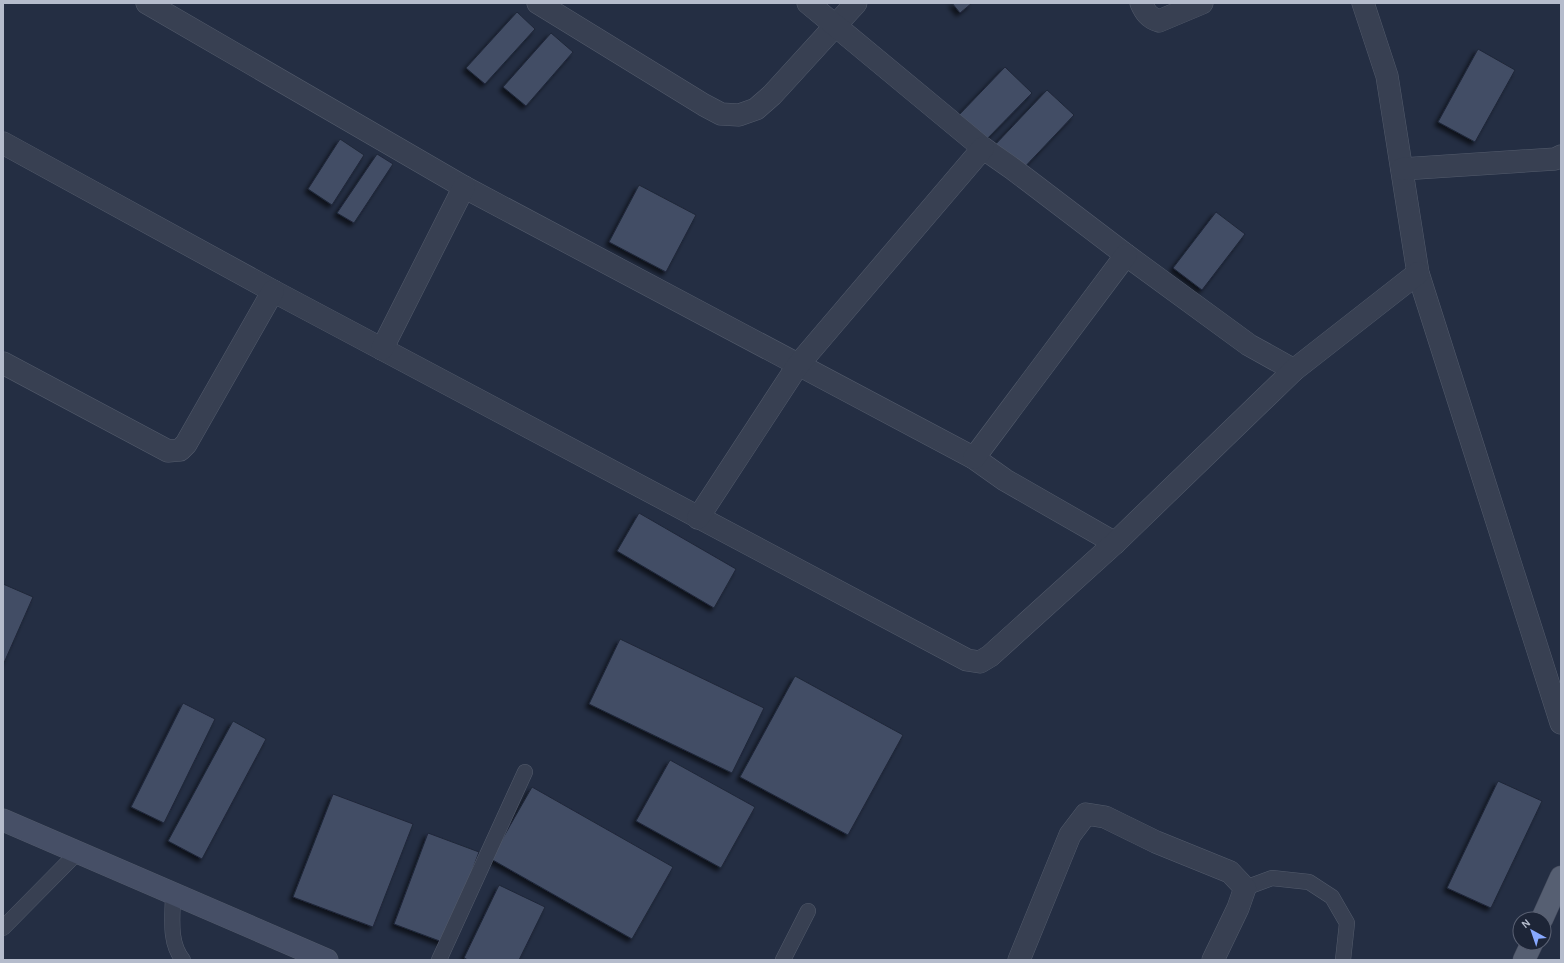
<svg xmlns="http://www.w3.org/2000/svg" width="1564" height="963" font-family="'Alegreya Sans',sans-serif">
<defs>
<filter id="shadow"><feDropShadow dx="-3.5" dy="3.5" stdDeviation="2" flood-color="#0009"/></filter>
</defs>
<rect width="100%" height="100%" fill="#242e43"/>
<g fill="#434d65" stroke="#1f2739" filter="url(#shadow)">
<path d="M952 3H972L960 13Z"/>
<path d="M517 12 535 29 485 84 466 68Z"/>
<path d="M551 33 573 52 526 106 503 87Z"/>
<path d="M1478 49 1515 70 1475 142 1438 122Z"/>
<path d="M1005 67 1032 93 984 142 958 116Z"/>
<path d="M1047 90 1074 115 1019 173 992 148Z"/>
<path d="M340 139 364 155 332 205 308 189Z"/>
<path d="M377 154 393 164 354 223 337 213Z"/>
<path d="M639 185 696 215 666 272 609 242Z"/>
<path d="M1216 212 1245 234 1202 290 1173 268Z"/>
<path d="M639 513 736 569 714 608 617 551Z"/>
<path d="M3 584 33 597 3 665Z"/>
<path d="M620 639 764 708 732 773 589 704Z"/>
<path d="M795 676 903 735 848 835 740 777Z"/>
<path d="M183 703 215 719 164 823 131 807Z"/>
<path d="M233 721 266 739 202 859 168 841Z"/>
<path d="M670 760 755 807 721 868 636 821Z"/>
<path d="M1498 781 1542 801 1491 908 1447 888Z"/>
<path d="M532 787 673 867 632 939 491 859Z"/>
<path d="M333 794 413 824 373 927 293 897Z"/>
<path d="M428 833 479 852 445 943 394 924Z"/>
<path d="M499 885 545 907 519 960H468L464 958Z"/>
</g>
<g fill="none" stroke-linecap="round" stroke-linejoin="round">
<defs>
<g id="service">
<path d="M1245 888 1272 878 1309 882 1332 897 1347 923 1343 960"/>
<path d="M173 893C173 915 168 942 183 960"/>
<path d="M3 928 78 852"/>
<path d="M439 960 525 772"/>
<path d="M783 960 808 911"/>
</g>
<g id="minor">
<path d="M147 3 464 187 974 458 1005 480 1115 543"/>
<path d="M538 3 704 105 721 114 739 115 756 109 772 95 856 3"/>
<path d="M808 3 983 148 1013 169 1126 255 1249 345 1294 370"/>
<path d="M1141 3C1145 12 1149 18 1159 21L1202 3"/>
<path d="M1363 3 1387 76 1418 273 1561 723"/>
<path d="M3 143 273 291 967 660 980 662 990 656 1115 543 1294 370 1418 273"/>
<path d="M1402 169 1555 159 1561 156"/>
<path d="M382 349 464 187"/>
<path d="M3 363 168 451 180 450 186 444 273 291"/>
<path d="M974 458 1126 255"/>
<path d="M698 518 798 365 983 148"/>
<path d="M1019 960 1070 835 1086 814 1105 817 1156 842 1230 872 1245 888 1238 908 1213 960"/>
</g>
<path id="secondary" d="M3 820 327 960"/>
<g id="primary">
<path d="M1542 919 1561 877"/>
<path d="M1524 960 1532 943"/>
</g>
</defs>
<use href="#service" stroke="#535b6c" stroke-width="16"/>
<use href="#minor" stroke="#535b6c" stroke-width="23"/>
<use href="#secondary" stroke="#535b6c" stroke-width="23"/>
<use href="#primary" stroke="#42495b" stroke-width="23"/>
<use href="#service" stroke="#384052" stroke-width="15"/>
<use href="#minor" stroke="#384052" stroke-width="22"/>
<use href="#secondary" stroke="#464f66" stroke-width="22"/>
<use href="#primary" stroke="#565f72" stroke-width="22"/>
</g>
<rect width="1564" height="963" fill="none" stroke="#b5bccc" stroke-width="8"/>
<g transform="translate(1532 931) rotate(320)"><circle r="19" fill="#1d2537" stroke="#5a6173"/>
<path d="M0-3L7 15L0 10L-7 15Z" fill="#88a9ff"/>
<text y="-6" font-size="11" font-weight="bold" text-anchor="middle" fill="#b5bccc">N</text>
</g>
</svg>
